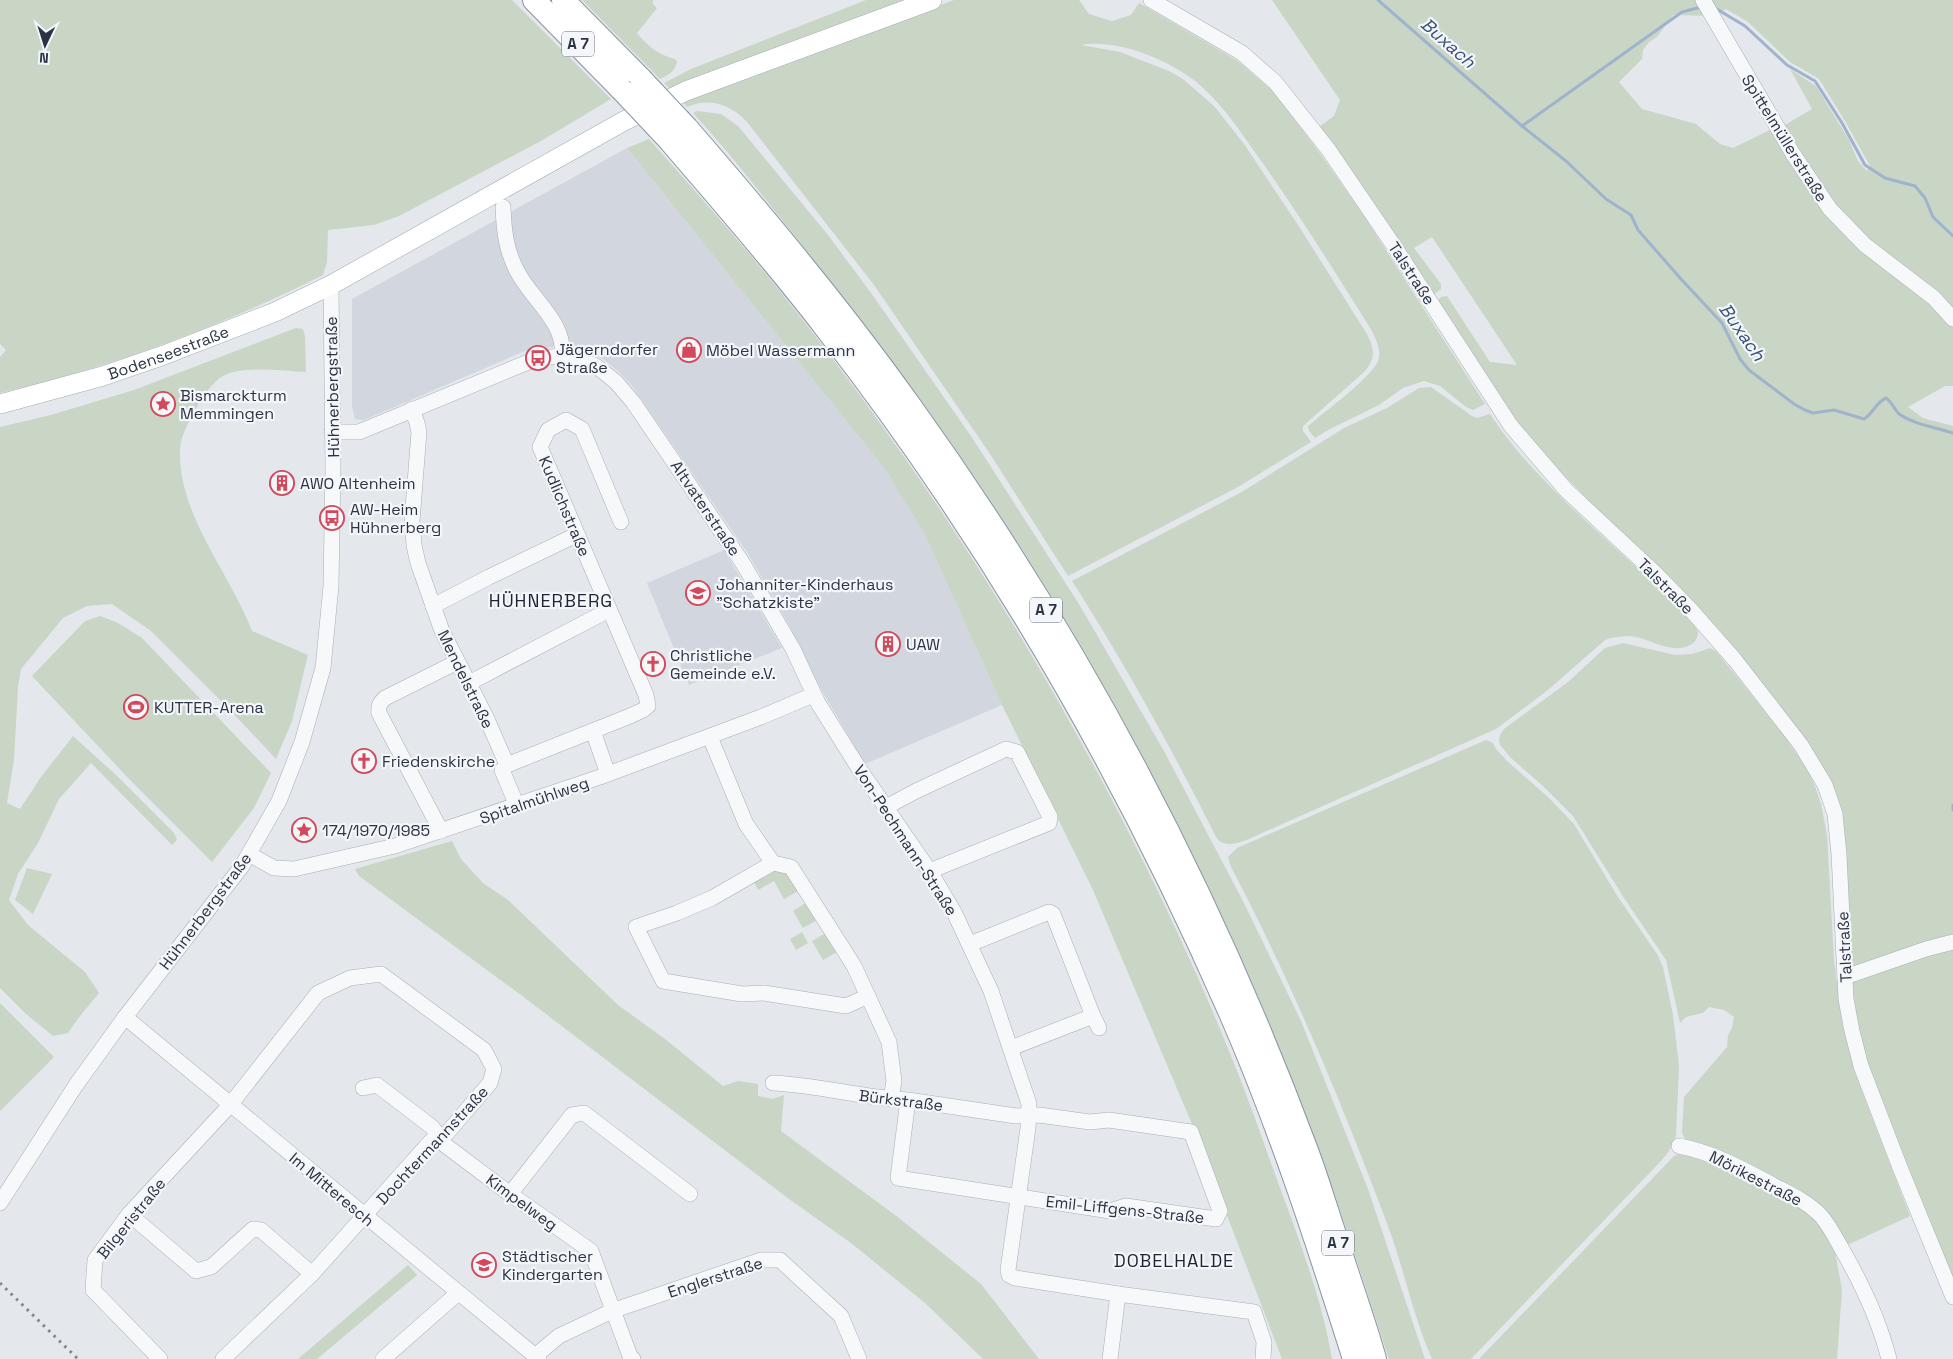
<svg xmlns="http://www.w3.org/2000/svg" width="1953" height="1359" font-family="'Space Grotesk',sans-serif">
<rect width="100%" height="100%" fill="#e4e7ec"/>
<g fill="#d2d6de">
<path d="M627 148 885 469 926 537 1002 705 865 764 812 674 790 627 749 555 632 386 619 372 603 359 584 350 566 345 525 351 364 420 355 419 352 407V299Z"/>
<path d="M724 550 782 648 689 685 647 583Z"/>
</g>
<g fill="#c9d6c5">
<path d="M0 0H512L611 99 541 141 399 216 374 225 328 230 327 262 323 275C242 316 157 349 70 375 47 382 23 387 0 393V357L6 350 0 344Z"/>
<path d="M582 0H653V4L657 8 637 33C648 46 658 55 675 59L677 62C675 72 668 75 660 79Z"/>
<path d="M866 0H916L672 91 664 83 691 69Z"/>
<path d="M954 0H1079L1089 14 1112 21 1131 15 1139 3 1238 61 1273 91 1319 152 1362 213 1485 404 1473 410 1466 407 1440 386 1424 381 1403 388 1379 405 1330 429 1315 438 1309 431 1308 426C1324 412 1371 378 1378 361 1382 351 1376 340 1372 331 1337 275 1302 219 1264 165 1244 137 1226 108 1200 85 1172 61 1118 38 1081 45L1120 52 1169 71 1183 79 1214 106 1244 144 1298 225 1367 334C1375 350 1376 359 1363 373L1303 426V431L1311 442 1238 487 1068 576 988 451 874 285 747 122C731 105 710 97 687 107L681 100Z"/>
<path d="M1272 0H1953V314C1925 278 1883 259 1851 228 1822 198 1803 161 1780 128L1812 109 1790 69 1816 86 1849 140 1858 161 1867 171 1870 166 1845 121 1819 79 1790 62 1748 22 1726 9 1716 16 1673 15 1657 37 1649 42 1643 50 1642 59 1619 82 1642 109 1696 124 1720 144 1733 148 1774 128C1799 170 1824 212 1861 245 1891 272 1930 291 1953 326V386H1945L1908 407 1923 418 1953 426V938L1908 950 1858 968 1850 967 1847 948 1843 871 1838 813 1834 796 1812 752 1764 688 1708 621 1533 444 1507 411 1487 377 1437 301 1441 297 1447 296 1490 362 1517 365 1432 237 1414 248 1441 284V289L1433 295 1319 127 1334 116 1340 100Z"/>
<path d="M697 111 721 114 738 126 828 235 874 297 973 439 1079 604 1164 751 1244 903 1301 1021 1368 1189 1425 1359H1389C1377 1325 1367 1290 1355 1256 1328 1174 1298 1092 1264 1012 1147 737 995 486 808 253 770 206 734 157 693 113Z"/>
<path d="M649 139C695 191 741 242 783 295 924 471 1044 661 1144 863 1190 956 1232 1051 1266 1149 1290 1218 1320 1287 1332 1359H1282L1192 1124 1093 890 1002 705 926 537 885 469 627 148Z"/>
<path d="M296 328 303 329 305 337 306 372C283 371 243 365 223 376 211 383 201 399 195 411 189 421 180 437 180 450 178 515 230 573 252 631L308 655 292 721 276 759 231 711 151 631 112 604 87 606 63 618 21 669 18 687 14 760 7 803 20 809 41 777 73 736 116 775 174 833 177 840 172 845 91 763 59 799 38 843 18 874 9 900 28 925 85 972 99 993 80 1016 68 1033 53 1036 26 1014 0 988V427L51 415 134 390Z"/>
<path d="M1431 387 1472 416 1477 418 1490 414C1525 469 1587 522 1636 567 1653 583 1669 598 1685 615 1688 620 1695 624 1697 630 1700 635 1695 643 1690 645 1672 655 1649 638 1631 636 1622 636 1613 637 1605 640L1548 690 1496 729 1269 830C1255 835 1227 854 1216 837 1172 749 1125 664 1072 581L1240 493 1344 428 1387 408 1419 388Z"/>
<path d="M100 616 118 623 142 638 271 773 254 808 212 862 131 781 32 676 85 621Z"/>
<path d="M1623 643 1675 655 1692 654 1710 648 1716 651 1782 733 1807 769 1815 786 1821 804 1827 835 1834 960 1843 1027 1860 1086 1910 1216 1843 1247 1827 1220 1685 1139 1682 1133 1684 1097 1727 1047 1728 1035 1732 1028 1734 1017 1724 1010 1709 1007 1703 1013 1686 1017 1680 1023 1666 960 1624 898 1573 816 1543 786 1511 758 1500 745 1499 740 1500 735 1504 729 1568 682 1605 648Z"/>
<path d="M1486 740 1493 743 1496 749 1507 761 1547 796 1574 824 1618 897 1657 954 1663 967 1673 1015 1679 1065 1676 1136 1669 1151 1662 1160 1471 1359H1432C1413 1316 1404 1269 1388 1226 1342 1103 1292 983 1231 867L1228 857 1237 848Z"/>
<path d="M452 841 461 859 483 883 508 900 618 1005 665 1039 723 1086 738 1081 758 1084V1096L772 1099 784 1095 781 1131 899 1218 981 1284 1039 1359H983L925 1303 851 1243 789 1199 521 995 359 876 355 869Z"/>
<path d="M27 868 52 874 33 914 15 900Z"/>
<path d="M780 868H783L798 891 784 899 774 881 758 890 754 882Z"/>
<path d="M807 902 817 920 803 928 793 911Z"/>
<path d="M802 932 808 943 796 950 790 939Z"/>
<path d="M826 933 837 952 823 960 812 941Z"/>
<path d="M1953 946V1285L1877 1094 1856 1024 1852 984 1855 978Z"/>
<path d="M0 1003 54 1057 0 1111Z"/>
<path d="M1692 1151 1809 1208 1840 1249 1835 1252 1842 1290 1837 1359H1479L1673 1157 1681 1152Z"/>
<path d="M408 1265 417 1275 317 1359H298Z"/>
</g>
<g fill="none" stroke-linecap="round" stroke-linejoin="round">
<g stroke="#9fb4cc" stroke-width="3">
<path d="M1378 0 1522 126 1566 161 1606 199 1631 215 1638 230 1681 279 1722 323 1740 359 1749 370 1794 404 1805 410 1813 413 1834 410 1864 419C1873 414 1876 402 1886 398 1892 402 1894 409 1899 414 1915 425 1935 427 1953 433"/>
<path d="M1715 8 1745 26 1787 65 1815 81 1842 123 1865 165 1885 178 1915 186 1925 198 1933 217 1953 236"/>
<path d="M1522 126 1682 12 1701 7"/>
<path d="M1953 805V810"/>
</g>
<defs>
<g id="minor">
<path d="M1151 0 1242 53 1275 82 1328 149 1394 246 1511 426 1566 490 1656 574 1691 610 1735 660 1801 745 1825 785 1835 814 1839 854 1846 999 1852 1031 1861 1066 1901 1170 1953 1297"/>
<path d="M1703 0 1793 154 1830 209 1865 245 1934 298 1953 319"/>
<path d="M503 207C504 231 506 250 517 271 531 299 566 322 562 356"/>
<path d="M412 409 417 423 419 432 412 521 414 545 418 563 442 631 486 717 507 765 502 770 517 806"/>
<path d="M332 432H359L538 358 562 356 585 361 596 366 616 382 633 402 742 562 793 649 818 703 858 767 931 873 954 912 991 991 1029 1104 1028 1128 1008 1270 1009 1275 1015 1278 1118 1294 1254 1312 1264 1342 1263 1359"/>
<path d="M433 606 489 577 576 535"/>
<path d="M469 683 609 610"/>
<path d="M593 731 608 774"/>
<path d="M710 737 746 824 773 863 791 867 854 966 889 1042 894 1081 891 1099"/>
<path d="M507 765 630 716 643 710 648 706 646 695 540 447 548 430 566 420 582 429 621 522"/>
<path d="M886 807 916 791 1006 749 1017 752 1050 817 1049 823 937 868 931 873"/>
<path d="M441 831 379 713C378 705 380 703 385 698L457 662"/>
<path d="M249 854 274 868 294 869 395 846 600 777 761 717 813 695"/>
<path d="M773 863 712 898 677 913 636 927 663 981 742 994 764 993 846 1006 868 996"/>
<path d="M970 944 1049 912 1053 914 1093 1016"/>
<path d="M1845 977 1926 949 1953 942"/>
<path d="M125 1017 539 1359"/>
<path d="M1011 1048 1093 1016 1099 1028"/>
<path d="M773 1083C818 1085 863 1098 908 1100L1016 1116 1039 1115 1090 1122 1109 1120 1191 1132 1220 1211 1216 1219 1126 1206 1110 1211 898 1178 908 1100"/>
<path d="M363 1088 377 1085 432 1127 445 1145 510 1194 591 1251 630 1356 633 1359"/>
<path d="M1679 1146C1712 1152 1743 1169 1773 1185 1790 1194 1808 1202 1821 1216 1830 1226 1836 1239 1843 1251 1863 1286 1879 1320 1889 1359"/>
<path d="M510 1194 572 1115 584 1113 690 1194"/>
<path d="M0 1203 76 1085 125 1017 242 866 279 801 302 742 323 668 331 586 333 468 331 285"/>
<path d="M129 1214 196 1271 211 1267 253 1229 261 1230 312 1274"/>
<path d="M535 1356 559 1336 612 1311 761 1260H780L841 1316 859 1359"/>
<path d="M160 1359 93 1290 95 1260 129 1214 230 1105 318 993 350 978 381 974 484 1050 494 1069 490 1083 447 1133 431 1141 312 1274 223 1359"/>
<path d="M383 1359 458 1293"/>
<path d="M1110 1359 1118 1294"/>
</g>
<g id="major">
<path id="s1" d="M0 404 103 376 164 355 275 312 331 285 624 121 686 91 932 0"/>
</g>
<g id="highway">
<path d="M534 0 621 89"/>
<path d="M563 0 641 79"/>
<path d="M687 128C765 218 842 310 911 407 1075 635 1208 885 1306 1148 1318 1179 1327 1212 1338 1243 1350 1282 1364 1320 1375 1359"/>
<path d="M670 141C722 202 775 262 824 326 988 536 1123 769 1230 1013 1279 1125 1317 1242 1354 1359"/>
</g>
</defs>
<use href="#minor" stroke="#a9aeb7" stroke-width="16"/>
<use href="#major" stroke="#a3abb8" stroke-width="20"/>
<use href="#highway" stroke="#8b94a3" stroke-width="24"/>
<use href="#minor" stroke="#f7f8fa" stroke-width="15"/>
<use href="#major" stroke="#fff" stroke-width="19"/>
<use href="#highway" stroke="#fff" stroke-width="22"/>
<path stroke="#7d8696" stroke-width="3" stroke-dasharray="2.5 5" stroke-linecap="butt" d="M0 1283 78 1359"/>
<defs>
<g id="highway-bridge">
<path d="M641 79 687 128"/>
<path d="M621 89 670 141"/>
</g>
</defs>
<use href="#highway-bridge" stroke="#8b94a3" stroke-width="24" stroke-linecap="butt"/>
<use href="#highway-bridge" stroke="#fff" stroke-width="22"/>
</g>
<defs>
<symbol id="shop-ring" viewBox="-11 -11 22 22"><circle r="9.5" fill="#f4f6f9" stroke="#d1495b" stroke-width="1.5"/><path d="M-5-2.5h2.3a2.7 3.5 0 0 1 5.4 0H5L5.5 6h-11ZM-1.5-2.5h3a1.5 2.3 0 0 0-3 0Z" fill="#d1495b"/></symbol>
<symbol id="bus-ring" viewBox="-11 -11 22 22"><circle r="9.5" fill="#f4f6f9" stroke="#d1495b" stroke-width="1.5"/><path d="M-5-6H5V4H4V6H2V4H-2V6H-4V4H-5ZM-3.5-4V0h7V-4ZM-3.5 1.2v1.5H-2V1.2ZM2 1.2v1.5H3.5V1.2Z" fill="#d1495b"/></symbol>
<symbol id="sight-ring" viewBox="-11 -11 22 22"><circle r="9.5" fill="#f4f6f9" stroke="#d1495b" stroke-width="1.5"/><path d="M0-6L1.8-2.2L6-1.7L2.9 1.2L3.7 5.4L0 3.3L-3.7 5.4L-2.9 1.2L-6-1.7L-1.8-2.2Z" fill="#d1495b"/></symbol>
<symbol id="building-ring" viewBox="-11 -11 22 22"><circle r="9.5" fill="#f4f6f9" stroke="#d1495b" stroke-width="1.5"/><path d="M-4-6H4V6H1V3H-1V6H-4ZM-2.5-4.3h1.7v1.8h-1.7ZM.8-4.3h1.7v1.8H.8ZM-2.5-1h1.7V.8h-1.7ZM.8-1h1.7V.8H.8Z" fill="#d1495b"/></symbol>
<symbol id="school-ring" viewBox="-11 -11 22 22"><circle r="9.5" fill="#f4f6f9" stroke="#d1495b" stroke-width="1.5"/><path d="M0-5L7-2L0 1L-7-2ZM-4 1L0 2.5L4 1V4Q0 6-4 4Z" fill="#d1495b"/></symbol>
<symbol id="church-ring" viewBox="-11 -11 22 22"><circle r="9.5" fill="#f4f6f9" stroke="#d1495b" stroke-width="1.5"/><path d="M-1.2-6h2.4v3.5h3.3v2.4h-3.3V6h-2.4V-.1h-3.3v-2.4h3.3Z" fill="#d1495b"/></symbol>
<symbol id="stadium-ring" viewBox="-11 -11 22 22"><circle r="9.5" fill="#f4f6f9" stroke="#d1495b" stroke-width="1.5"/><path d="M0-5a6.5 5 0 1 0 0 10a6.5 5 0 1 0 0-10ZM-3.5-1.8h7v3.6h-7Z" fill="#d1495b"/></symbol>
</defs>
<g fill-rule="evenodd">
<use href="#shop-ring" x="675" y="336" width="28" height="28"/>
<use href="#bus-ring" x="524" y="344" width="28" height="28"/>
<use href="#sight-ring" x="149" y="390" width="28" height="28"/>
<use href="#building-ring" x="268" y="469" width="28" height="28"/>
<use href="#bus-ring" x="318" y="504" width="28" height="28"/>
<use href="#school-ring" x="684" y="579" width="28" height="28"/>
<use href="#building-ring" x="874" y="630" width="28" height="28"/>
<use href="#church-ring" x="639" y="650" width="28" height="28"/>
<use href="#stadium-ring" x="122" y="693" width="28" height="28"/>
<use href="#church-ring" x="350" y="747" width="28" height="28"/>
<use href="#sight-ring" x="290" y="816" width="28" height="28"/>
<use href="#school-ring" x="470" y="1251" width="28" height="28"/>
</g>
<g text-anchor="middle" stroke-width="4.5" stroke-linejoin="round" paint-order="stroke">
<g fill="#f4f6f9" stroke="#676e7b" stroke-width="1">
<rect x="562" y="31.5" width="32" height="25" rx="4"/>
<rect x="1030" y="597.5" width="32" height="25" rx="4"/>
<rect x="1322" y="1230.5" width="32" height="25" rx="4"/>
</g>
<g font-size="15" font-weight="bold" fill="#2b3445">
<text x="578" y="49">A 7</text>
<text x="1046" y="615">A 7</text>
<text x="1338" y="1248">A 7</text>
</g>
<g font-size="16" fill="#2b3445" stroke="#f4f6f9">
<text transform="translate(1785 138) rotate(58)" y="6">Spittelmüllerstraße</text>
<text transform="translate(1412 273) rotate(57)" y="6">Talstraße</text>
<text dy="6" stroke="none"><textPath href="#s1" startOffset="176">Bodenseestraße</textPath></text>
<text transform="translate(332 387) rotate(-91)" y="6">Hühnerbergstraße</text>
<text transform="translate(565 506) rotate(67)" y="6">Kudlichstraße</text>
<text transform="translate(706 508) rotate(56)" y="6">Altvaterstraße</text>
<text transform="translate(1666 586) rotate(45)" y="6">Talstraße</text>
<text transform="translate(466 679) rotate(64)" y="6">Mendelstraße</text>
<text transform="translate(534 800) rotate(-19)" y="6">Spitalmühlweg</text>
<text transform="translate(906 840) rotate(57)" y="6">Von-Pechmann-Straße</text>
<text transform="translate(205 911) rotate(-53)" y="6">Hühnerbergstraße</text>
<text transform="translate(1844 947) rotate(-93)" y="6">Talstraße</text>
<text transform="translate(901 1100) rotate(7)" y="6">Bürkstraße</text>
<text transform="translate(432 1145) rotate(-47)" y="6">Dochtermannstraße</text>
<text transform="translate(1756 1178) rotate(27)" y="6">Mörikestraße</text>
<text transform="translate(332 1189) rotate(40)" y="6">Im Mitteresch</text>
<text transform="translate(522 1202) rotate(36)" y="6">Kimpelweg</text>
<text transform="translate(1125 1209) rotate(6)" y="6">Emil-Liffgens-Straße</text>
<text transform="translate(131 1218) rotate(-51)" y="6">Bilgeristraße</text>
<text transform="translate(715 1277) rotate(-18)" y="6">Englerstraße</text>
</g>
<g font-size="16" fill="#2b3445" stroke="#f4f6f9" text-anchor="start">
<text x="556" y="355">Jägerndorfer<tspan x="556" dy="18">Straße</tspan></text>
<text x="706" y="356">Möbel Wassermann</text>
<text x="180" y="401">Bismarckturm<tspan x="180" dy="18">Memmingen</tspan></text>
<text x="300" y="489">AWO Altenheim</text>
<text x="350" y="515">AW-Heim<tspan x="350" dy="18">Hühnerberg</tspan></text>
<text x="716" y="590">Johanniter-Kinderhaus<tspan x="716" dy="18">"Schatzkiste"</tspan></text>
<text x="906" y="650">UAW</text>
<text x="670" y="661">Christliche<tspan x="670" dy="18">Gemeinde e.V.</tspan></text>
<text x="154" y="713">KUTTER-Arena</text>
<text x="382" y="767">Friedenskirche</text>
<text x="322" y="836">174/1970/1985</text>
<text x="502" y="1262">Städtischer<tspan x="502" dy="18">Kindergarten</tspan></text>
</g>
<g font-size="18" font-style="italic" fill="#34527a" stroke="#f4f6f9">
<text transform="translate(1448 43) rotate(41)" y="6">Buxach</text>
<text transform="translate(1742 332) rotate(55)" y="6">Buxach</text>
</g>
<g font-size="18" letter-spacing="1" fill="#1d2536" stroke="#f4f6f9">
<text x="551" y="607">HÜHNERBERG</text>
<text x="1174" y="1267">DOBELHALDE</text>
</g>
</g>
<g transform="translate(45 45) rotate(184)" stroke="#f4f6f9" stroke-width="4" paint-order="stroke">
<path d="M0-4L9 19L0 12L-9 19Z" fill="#2b3445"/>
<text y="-8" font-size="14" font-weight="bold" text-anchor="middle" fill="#2b3445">N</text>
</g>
</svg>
